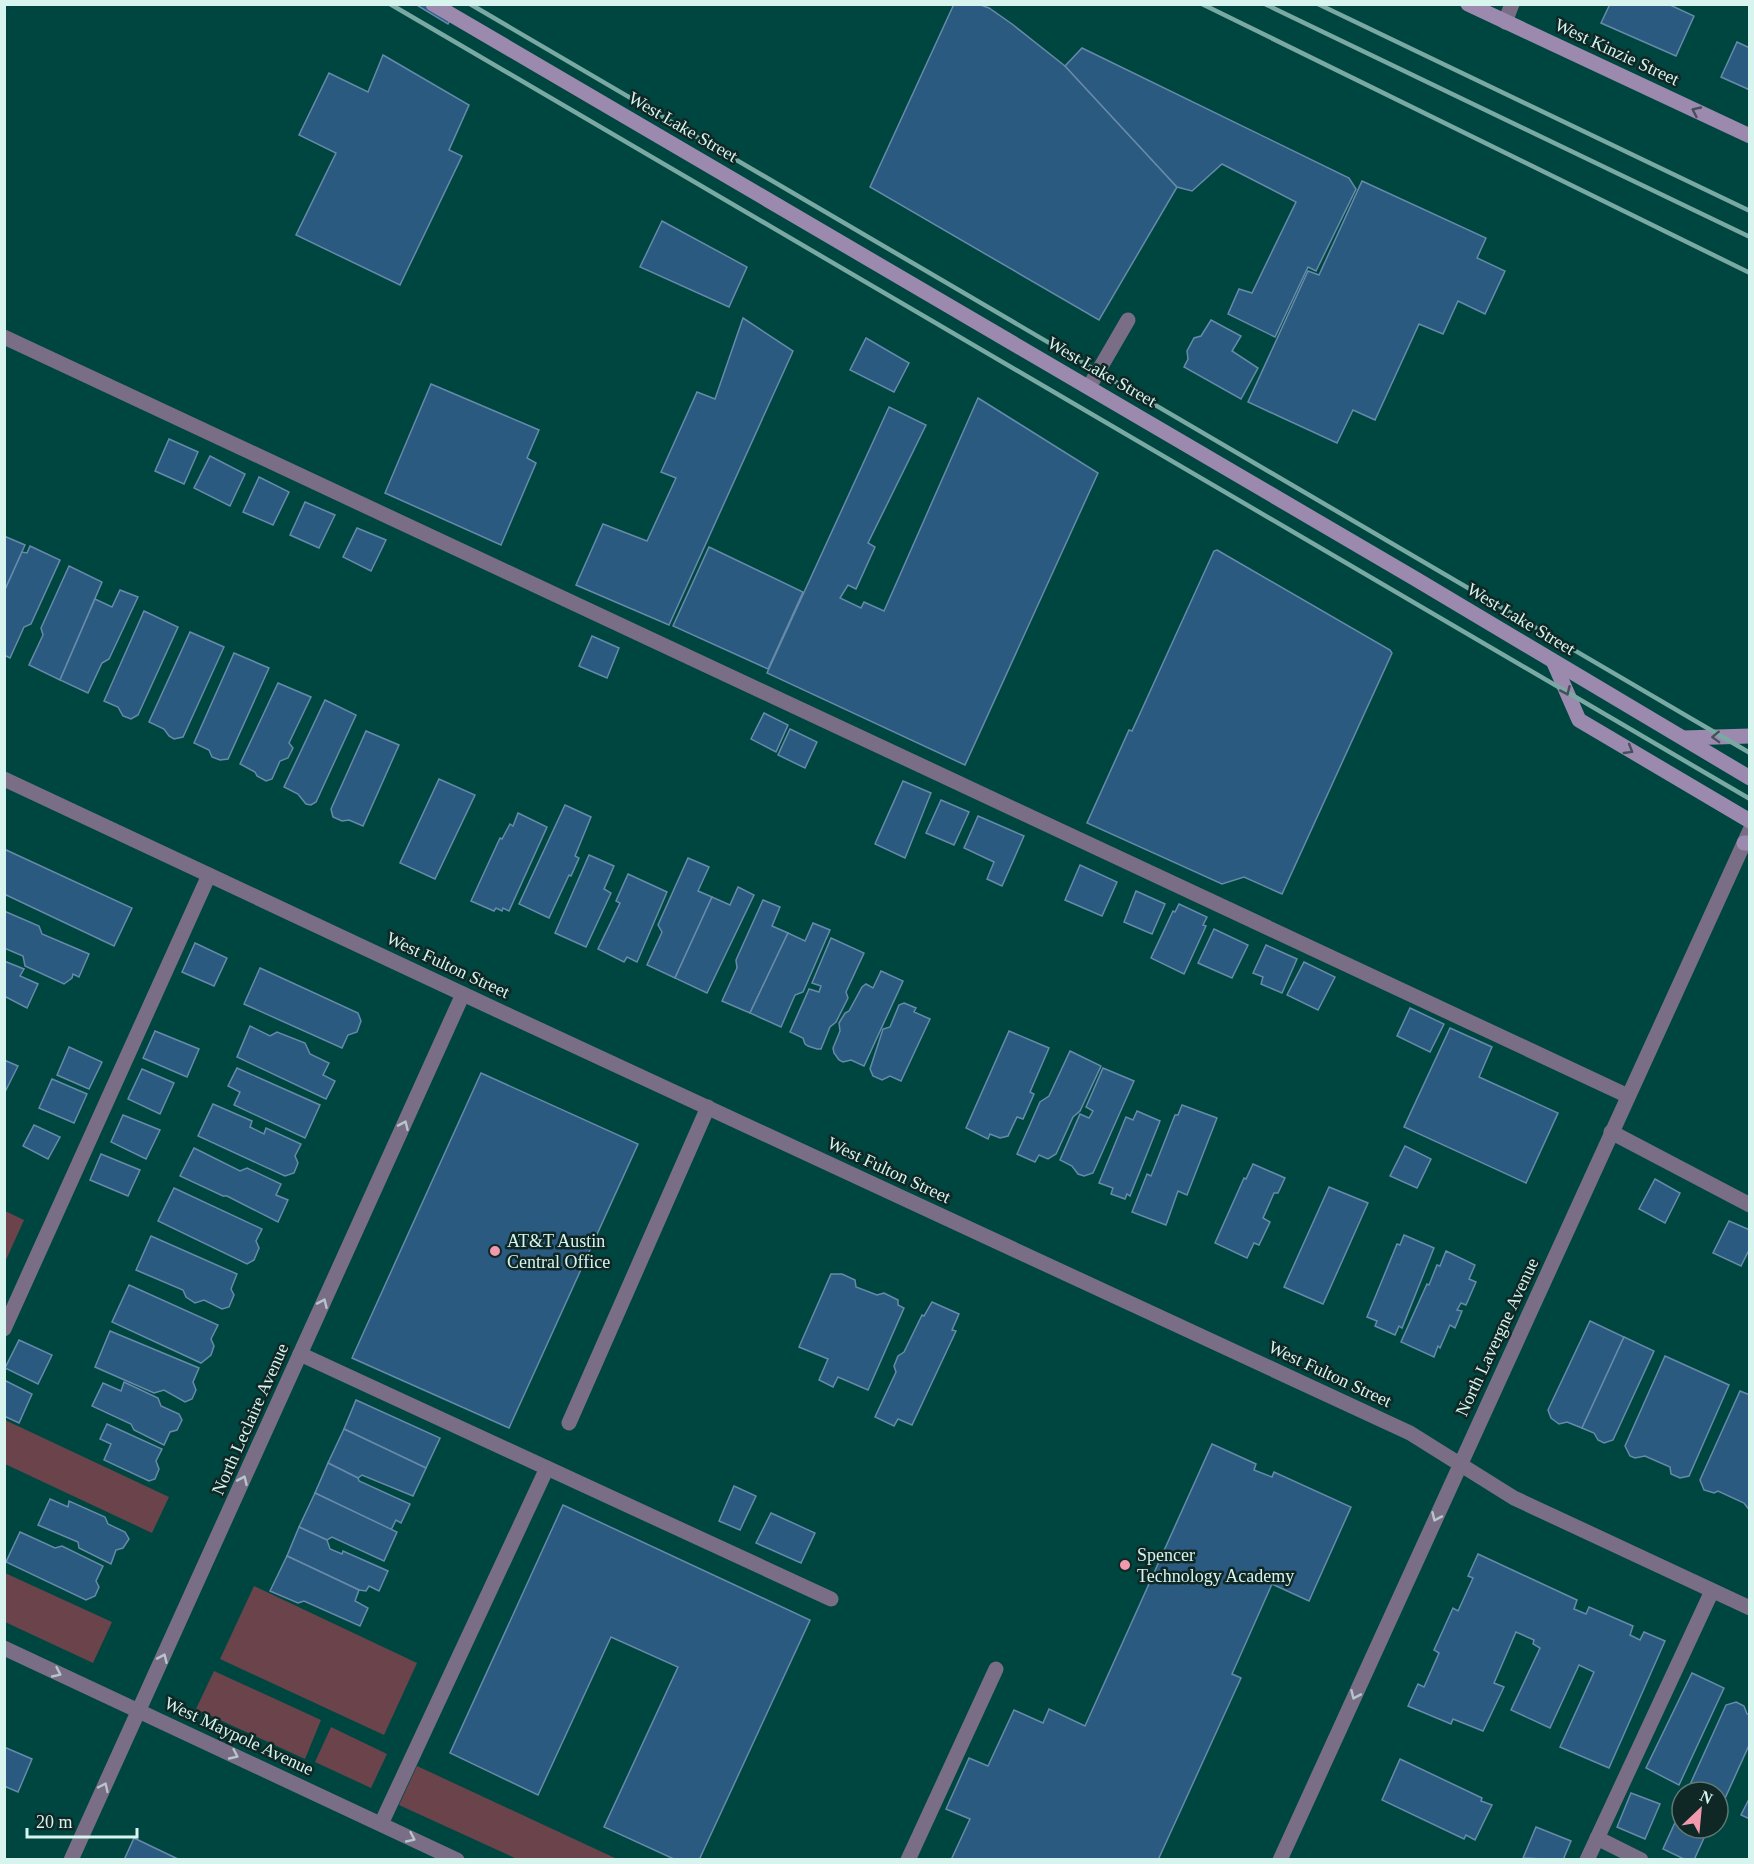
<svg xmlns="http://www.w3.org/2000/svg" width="1754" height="1864" font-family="Georgia,serif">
<rect width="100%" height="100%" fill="#004640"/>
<g fill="#6a434b">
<path d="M5 1211 24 1220 5 1262Z"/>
<path d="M5 1420 169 1497 152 1533 5 1464Z"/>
<path d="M5 1573 112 1622 93 1663 5 1622Z"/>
<path d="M254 1586 417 1663 384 1735 220 1659Z"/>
<path d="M214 1671 321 1720 305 1759 196 1709Z"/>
<path d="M331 1727 387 1754 371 1788 315 1762Z"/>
<path d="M417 1766 617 1859H517L399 1805Z"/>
</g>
<g fill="#2b5a80" stroke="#668aa9" stroke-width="1.5">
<path d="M415 4H445L455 10 448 24Z"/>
<path d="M954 4H978L989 8 1012 24 1065 66 1177 187 1099 320 870 187Z"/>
<path d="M1610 4H1668L1694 16 1676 56 1601 23Z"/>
<path d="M1737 42 1750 48V90L1721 77Z"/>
<path d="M1082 48 1349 178 1356 189 1316 271 1308 267 1275 337 1228 314 1239 289 1252 293 1296 202 1222 164 1192 191 1177 187 1065 66Z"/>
<path d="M383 55 469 105 449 150 462 156 400 285 296 235 336 153 299 135 329 73 368 92Z"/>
<path d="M1362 181 1486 238 1477 258 1505 271 1485 314 1458 301 1443 334 1419 324 1375 420 1353 410 1337 443 1248 402 1308 271 1319 275Z"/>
<path d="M662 221 747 267 729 307 640 267Z"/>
<path d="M743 318 793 351 669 625 576 585 603 524 647 541 676 478 661 472 697 392 715 399Z"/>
<path d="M1211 320 1241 336 1232 351 1258 368 1241 399 1184 367 1188 359 1187 351 1194 338 1201 336Z"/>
<path d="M866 338 909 363 894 392 850 370Z"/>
<path d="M431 384 539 430 527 458 536 463 501 545 385 493Z"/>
<path d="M978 398 1098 473 965 765 767 673 889 407 926 425 868 543 875 547 856 589 848 585 840 598 861 608 864 602 884 611Z"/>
<path d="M169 439 198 452 184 484 155 471Z"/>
<path d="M210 456 245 474 230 506 194 488Z"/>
<path d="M259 477 289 492 273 525 243 512Z"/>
<path d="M305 502 335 515 319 548 290 535Z"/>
<path d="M357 528 386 540 371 571 343 557Z"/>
<path d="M4 536 25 545 4 592Z"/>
<path d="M30 546 60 560 31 624 24 627 10 658 4 655V592L22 552 27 553Z"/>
<path d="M709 547 803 592 768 669 673 626Z"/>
<path d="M1217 550 1390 650 1392 653 1282 894 1244 877 1222 884 1087 823 1129 730 1132 731 1214 551Z"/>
<path d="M69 566 102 582 60 680 29 665 43 635 41 628Z"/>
<path d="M120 590 138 597 109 659 102 663 88 693 60 680 95 599 112 607Z"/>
<path d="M144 611 178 627 138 715 131 719 123 716 118 707 104 701Z"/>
<path d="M190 632 224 647 183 737 174 739 169 736 164 729 149 722Z"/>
<path d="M592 636 619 648 607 678 579 666Z"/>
<path d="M234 653 269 668 228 759 220 760 212 757 209 750 194 743Z"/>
<path d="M278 683 311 697 289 743 293 748 288 758 280 761 272 779 266 781 257 776 255 772 240 764Z"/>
<path d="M325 700 356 715 316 802 311 805 306 804 298 794 284 787Z"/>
<path d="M764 713 788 725 776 752 751 739Z"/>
<path d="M790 729 817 742 805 768 778 755Z"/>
<path d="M366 731 399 745 363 826 349 820 342 821 333 817 331 809Z"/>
<path d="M439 779 475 795 435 879 400 863Z"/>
<path d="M903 781 931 793 905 858 875 844Z"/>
<path d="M941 800 969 812 954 845 926 833Z"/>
<path d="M565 805 591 817 575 856 579 858 571 876 569 875 549 918 519 904Z"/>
<path d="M518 813 547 827 509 911 503 908 502 911 496 908 494 911 471 901 500 838 502 839 510 824 513 826Z"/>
<path d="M978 816 1024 836 1002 886 987 879 994 862 964 848Z"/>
<path d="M4 849 132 908 114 946 4 894Z"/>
<path d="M589 855 614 866 604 889 611 893 586 947 555 933Z"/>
<path d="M688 858 709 867 698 891 712 897 675 978 647 965 662 932 658 925Z"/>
<path d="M1080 865 1117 882 1102 916 1065 900Z"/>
<path d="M628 874 667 892 637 962 627 957 624 962 598 949 620 903 616 901Z"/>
<path d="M738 887 754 895 707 993 675 978 712 897 730 905Z"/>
<path d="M1136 891 1165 904 1152 934 1124 922Z"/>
<path d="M763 900 780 907 772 926 788 933 750 1013 722 1001 737 968 736 960Z"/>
<path d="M1179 904 1207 917 1203 925 1206 926 1184 974 1151 958 1173 911 1175 912Z"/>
<path d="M4 911 39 926 42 934 89 954 79 977 73 974 72 978 64 984 25 966 23 956 4 948Z"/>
<path d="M813 923 830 930 803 992 795 995 781 1027 750 1013 788 933 805 941Z"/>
<path d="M1214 929 1248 945 1232 978 1198 963Z"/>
<path d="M831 938 864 953 846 992 848 998 836 1022 830 1027 821 1049H817L808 1046 805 1044 803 1038 790 1032 809 989 819 992 821 986 812 983Z"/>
<path d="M195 943 227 958 214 986 182 972Z"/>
<path d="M1266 945 1297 959 1282 993 1261 984 1263 977 1253 973Z"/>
<path d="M4 961 24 969 20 976 38 984 27 1008 4 996Z"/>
<path d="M1304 962 1335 977 1318 1010 1287 995Z"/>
<path d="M260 968 358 1013 361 1021 357 1032 348 1035 342 1048 244 1004Z"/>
<path d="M881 971 903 981 864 1066 851 1060 843 1062 839 1060 834 1053 833 1048 840 1031 839 1023 845 1013 849 1011 862 987 866 984 873 988Z"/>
<path d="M904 1003 916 1008 914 1012 930 1019 901 1081 890 1076 882 1080 873 1076 870 1069 883 1029 890 1027 899 1005Z"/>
<path d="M1410 1008 1444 1024 1430 1052 1397 1036Z"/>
<path d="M250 1026 270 1036 277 1032 305 1043 310 1054 329 1063 323 1075 335 1081 326 1099 237 1057Z"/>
<path d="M1450 1028 1492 1047 1479 1077 1558 1113 1526 1183 1404 1127Z"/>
<path d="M155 1031 199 1049 187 1077 143 1058Z"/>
<path d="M1009 1031 1049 1048 1030 1092 1034 1094 1023 1119 1017 1117 1008 1136 1000 1138 990 1134 988 1139 966 1128Z"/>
<path d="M69 1047 102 1062 89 1089 57 1075Z"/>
<path d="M1070 1051 1101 1066 1080 1111 1073 1117 1056 1154 1048 1159 1039 1155 1035 1162 1017 1154 1040 1102 1049 1096Z"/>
<path d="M4 1060 18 1066 4 1094Z"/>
<path d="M237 1068 320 1105 305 1138 234 1105 240 1092 228 1086Z"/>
<path d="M1103 1068 1134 1081 1093 1173 1084 1176 1078 1174 1072 1166 1060 1160 1080 1114 1089 1118 1093 1111 1086 1107Z"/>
<path d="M142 1069 174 1083 160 1114 128 1099Z"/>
<path d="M481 1073 638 1144 509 1428 352 1358Z"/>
<path d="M52 1079 87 1094 74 1123 39 1108Z"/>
<path d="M213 1104 252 1121 250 1127 264 1134 266 1128 301 1144 295 1156 298 1163 294 1173 285 1176 198 1136Z"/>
<path d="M1182 1105 1217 1118 1187 1195 1178 1191 1166 1225 1132 1212 1147 1174 1151 1176 1175 1115H1178Z"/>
<path d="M1137 1111 1160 1121 1130 1196 1127 1194 1125 1199 1111 1194 1113 1188 1099 1183 1126 1117 1133 1120Z"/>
<path d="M123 1115 160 1130 146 1159 111 1142Z"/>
<path d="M34 1125 60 1137 48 1159 23 1146Z"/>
<path d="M1405 1146 1431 1159 1417 1188 1390 1176Z"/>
<path d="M194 1148 240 1171 247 1168 281 1184 276 1195 288 1200 278 1222 227 1196H223L180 1176Z"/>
<path d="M101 1154 140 1170 128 1196 90 1180Z"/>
<path d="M1253 1164 1285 1178 1278 1193H1274L1263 1218 1270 1222 1259 1245 1254 1243 1247 1258 1215 1243 1244 1178 1246 1179Z"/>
<path d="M1655 1179 1680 1193 1665 1223 1639 1209Z"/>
<path d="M1329 1187 1368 1203 1323 1304 1284 1287Z"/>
<path d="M174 1188 262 1229 256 1241 259 1248 254 1260 247 1264 158 1221Z"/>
<path d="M1729 1221 1750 1230V1248L1741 1266 1713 1253Z"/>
<path d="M1404 1235 1434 1248 1402 1328 1399 1326 1395 1335 1375 1326 1377 1321 1367 1317 1397 1244 1400 1245Z"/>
<path d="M151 1236 237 1274 231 1289 234 1295 229 1307 222 1309 204 1300 195 1303 186 1297 183 1290 136 1270Z"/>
<path d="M1446 1251 1475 1265 1469 1279 1476 1282 1466 1305 1461 1303 1457 1310 1462 1311 1455 1328 1450 1325 1440 1348 1438 1346 1434 1357 1401 1342 1427 1284 1429 1285 1437 1265 1440 1266Z"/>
<path d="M831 1274H842L855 1280 856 1287 877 1295 884 1293 898 1300V1305L904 1308 868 1390 838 1377 833 1387 819 1380 828 1359 799 1347Z"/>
<path d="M129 1285 218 1325 211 1339 214 1346 211 1355 201 1363 112 1322Z"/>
<path d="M932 1302 959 1314 952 1330 956 1331 912 1425 898 1419 894 1426 875 1417 896 1372 894 1366 898 1356 904 1352 922 1315 924 1316Z"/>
<path d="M1590 1321 1624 1337 1582 1428 1567 1422 1559 1424 1551 1418 1548 1410Z"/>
<path d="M110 1331 199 1368 193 1382 196 1390 192 1399 185 1402 164 1390 154 1393 95 1367Z"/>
<path d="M1624 1337 1654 1351 1613 1440 1604 1443 1598 1440 1594 1433 1582 1428Z"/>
<path d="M19 1340 52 1355 38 1384 5 1368Z"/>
<path d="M1665 1356 1729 1385 1689 1476 1680 1478 1671 1474 1670 1467 1645 1456 1635 1458 1630 1456 1625 1446Z"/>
<path d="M4 1380 32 1394 19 1423 4 1416Z"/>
<path d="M124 1382 158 1398 161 1406 179 1414 182 1420 177 1430 170 1432 164 1445 134 1430 131 1424 92 1406 103 1383 121 1391Z"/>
<path d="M1740 1391 1750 1395V1511L1744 1503 1718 1491 1714 1493 1704 1490 1700 1480Z"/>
<path d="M356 1400 440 1438 426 1468 344 1429Z"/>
<path d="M107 1424 162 1449 156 1461 159 1469 155 1479 149 1481 104 1460 111 1444 100 1439Z"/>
<path d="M344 1429 426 1468 413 1496 362 1475 358 1478 328 1463Z"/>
<path d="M1212 1444 1256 1464 1254 1470 1272 1477 1274 1472 1351 1507 1309 1601 1272 1584 1232 1674 1241 1678 1158 1860H951L970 1819 946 1809 969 1758 988 1766 1014 1710 1043 1723 1049 1709 1085 1726Z"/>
<path d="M328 1463 358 1478 359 1481 410 1504 401 1523 396 1520 391 1530 315 1493Z"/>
<path d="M734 1486 756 1496 740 1530 719 1521Z"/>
<path d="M315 1493 397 1532 384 1561 332 1537 327 1540 299 1527Z"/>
<path d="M50 1499 68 1507 69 1501 105 1517 108 1524 125 1532 129 1539 123 1548 116 1550 111 1564 79 1548 78 1542 38 1525Z"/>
<path d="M563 1505 810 1620 699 1860H676L604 1827 678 1667 611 1637 538 1795 450 1753Z"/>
<path d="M771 1513 815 1533 801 1563 756 1543Z"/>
<path d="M299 1527 327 1540 330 1549 342 1554 343 1551 388 1571 379 1591 369 1586 366 1591 359 1590 287 1556Z"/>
<path d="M20 1532 55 1548 62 1546 103 1566 96 1581 99 1587 95 1596 86 1600 6 1562Z"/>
<path d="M1478 1554 1577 1600 1574 1609 1586 1614 1589 1607 1633 1626 1630 1635 1640 1640 1644 1632 1665 1641 1609 1768 1560 1747 1594 1672 1579 1665 1550 1728 1511 1710 1540 1648 1533 1644 1534 1640 1516 1632 1494 1683 1504 1687 1483 1731 1453 1719 1451 1724 1408 1706 1418 1684 1424 1687 1439 1653 1434 1650 1453 1608 1458 1611 1473 1578 1468 1576Z"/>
<path d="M287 1556 359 1590 355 1601 368 1608 360 1626 304 1601 298 1603 270 1591Z"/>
<path d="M1692 1673 1724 1688 1679 1785 1646 1768Z"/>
<path d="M1736 1702 1744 1706 1747 1714 1750 1715V1743L1722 1805 1718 1803V1792H1694L1688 1789 1726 1705Z"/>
<path d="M4 1747 32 1759 18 1792 4 1786Z"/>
<path d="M1400 1759 1482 1798 1481 1801 1492 1805 1475 1840 1466 1835 1464 1839 1382 1800Z"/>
<path d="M1631 1793 1660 1804 1645 1839 1617 1827Z"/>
<path d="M1750 1797V1819L1741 1815Z"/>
<path d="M1678 1816 1682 1818V1828L1708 1829 1694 1860H1686L1663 1849Z"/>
<path d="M1536 1827 1571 1841 1563 1860 1523 1858Z"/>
<path d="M134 1838 180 1860H124Z"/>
</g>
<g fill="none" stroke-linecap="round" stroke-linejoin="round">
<g stroke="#796e85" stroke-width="15">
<path d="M4 337 1628 1096"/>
<path d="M1089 387 1128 320"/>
<path d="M1611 1132 1750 1205"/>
<path d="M4 1329 209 875"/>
<path d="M300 1354 831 1599"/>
<path d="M569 1423 708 1107"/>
<path d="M381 1824 547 1468"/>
<path d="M1597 1838 1641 1860"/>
<path d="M908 1860 996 1669"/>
<path d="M1587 1860 1712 1591"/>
</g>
<g stroke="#796e85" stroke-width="15">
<path d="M1505 22 1512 4"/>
<path d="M4 779 510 1016 1410 1433 1514 1498 1750 1608"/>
<path d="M4 1648 457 1860"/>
<path d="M71 1860 463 994"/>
<path d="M1280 1860 1750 830"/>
</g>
<g stroke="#9b8aae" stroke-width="15">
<path d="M433 4 1414 578 1750 778"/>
<path d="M1468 4 1750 136"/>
<path d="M1554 663 1579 720 1750 821"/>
<path d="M1684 738 1750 736"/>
<path d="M1744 843H1750"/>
</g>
<g stroke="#7aa9a4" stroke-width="4.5">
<path d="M390 4 1750 799"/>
<path d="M470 4 1750 753"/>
<path d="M1202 4 1750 273"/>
<path d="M1265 4 1750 237"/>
<path d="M1318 4 1750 211"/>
</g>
</g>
<defs><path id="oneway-chevron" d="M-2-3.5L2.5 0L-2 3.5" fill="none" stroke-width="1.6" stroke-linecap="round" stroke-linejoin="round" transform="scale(1.5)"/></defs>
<g stroke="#474f5c">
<use href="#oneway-chevron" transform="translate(1696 111) rotate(-155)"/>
<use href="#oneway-chevron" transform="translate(1566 691) rotate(66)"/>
<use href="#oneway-chevron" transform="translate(1716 737) rotate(178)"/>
<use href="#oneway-chevron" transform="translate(1629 750) rotate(31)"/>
</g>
<g stroke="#b6c5ca">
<use href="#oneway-chevron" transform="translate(404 1125) rotate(-66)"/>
<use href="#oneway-chevron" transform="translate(323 1303) rotate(-66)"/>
<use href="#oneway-chevron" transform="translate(243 1480) rotate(-66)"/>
<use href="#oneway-chevron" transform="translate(1436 1517) rotate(114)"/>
<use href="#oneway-chevron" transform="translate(163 1658) rotate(-66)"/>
<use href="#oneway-chevron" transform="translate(57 1673) rotate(25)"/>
<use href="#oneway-chevron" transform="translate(1355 1695) rotate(114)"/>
<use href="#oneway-chevron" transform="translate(234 1755) rotate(25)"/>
<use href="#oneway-chevron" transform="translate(104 1787) rotate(-65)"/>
<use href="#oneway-chevron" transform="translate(411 1838) rotate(25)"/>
</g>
<g fill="#f29aad" stroke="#0f2725" stroke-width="2">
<circle cx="495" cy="1251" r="6"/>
<circle cx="1125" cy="1565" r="6"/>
</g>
<g text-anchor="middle" stroke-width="5" stroke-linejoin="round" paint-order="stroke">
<g font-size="18" fill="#d7f4ef" stroke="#0f2725">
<text transform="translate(1617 52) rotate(25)" y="6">West Kinzie Street</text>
<text transform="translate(683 127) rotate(30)" y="6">West Lake Street</text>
<text transform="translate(1102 372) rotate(30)" y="6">West Lake Street</text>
<text transform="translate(1521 619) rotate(31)" y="6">West Lake Street</text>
<text transform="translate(448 965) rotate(25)" y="6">West Fulton Street</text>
<text transform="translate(889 1170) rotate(25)" y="6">West Fulton Street</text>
<text transform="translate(1497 1337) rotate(-65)" y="6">North Lavergne Avenue</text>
<text transform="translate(1330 1374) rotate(25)" y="6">West Fulton Street</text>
<text transform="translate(250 1419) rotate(-66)" y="6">North Leclaire Avenue</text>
<text transform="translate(239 1736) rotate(25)" y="6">West Maypole Avenue</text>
</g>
<g font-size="18" fill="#d7f4ef" stroke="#0f2725" text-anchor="start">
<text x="507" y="1247">AT&amp;T Austin<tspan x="507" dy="21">Central Office</tspan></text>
<text x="1137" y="1561">Spencer<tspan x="1137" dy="21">Technology Academy</tspan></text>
</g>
</g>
<rect width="1754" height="1864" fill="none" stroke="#d7f4ef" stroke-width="12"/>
<g transform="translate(1700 1810) rotate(26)"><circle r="28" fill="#0f2725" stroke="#5f7976" stroke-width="1.5"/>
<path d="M0-4.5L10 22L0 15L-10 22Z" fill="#f29aad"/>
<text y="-9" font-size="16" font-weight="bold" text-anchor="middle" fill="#d7f4ef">N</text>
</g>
<path d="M27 1828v9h110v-9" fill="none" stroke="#d7f4ef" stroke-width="3"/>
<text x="36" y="1828" font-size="18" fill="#d7f4ef" stroke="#0f2725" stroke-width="4.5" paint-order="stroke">20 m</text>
</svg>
